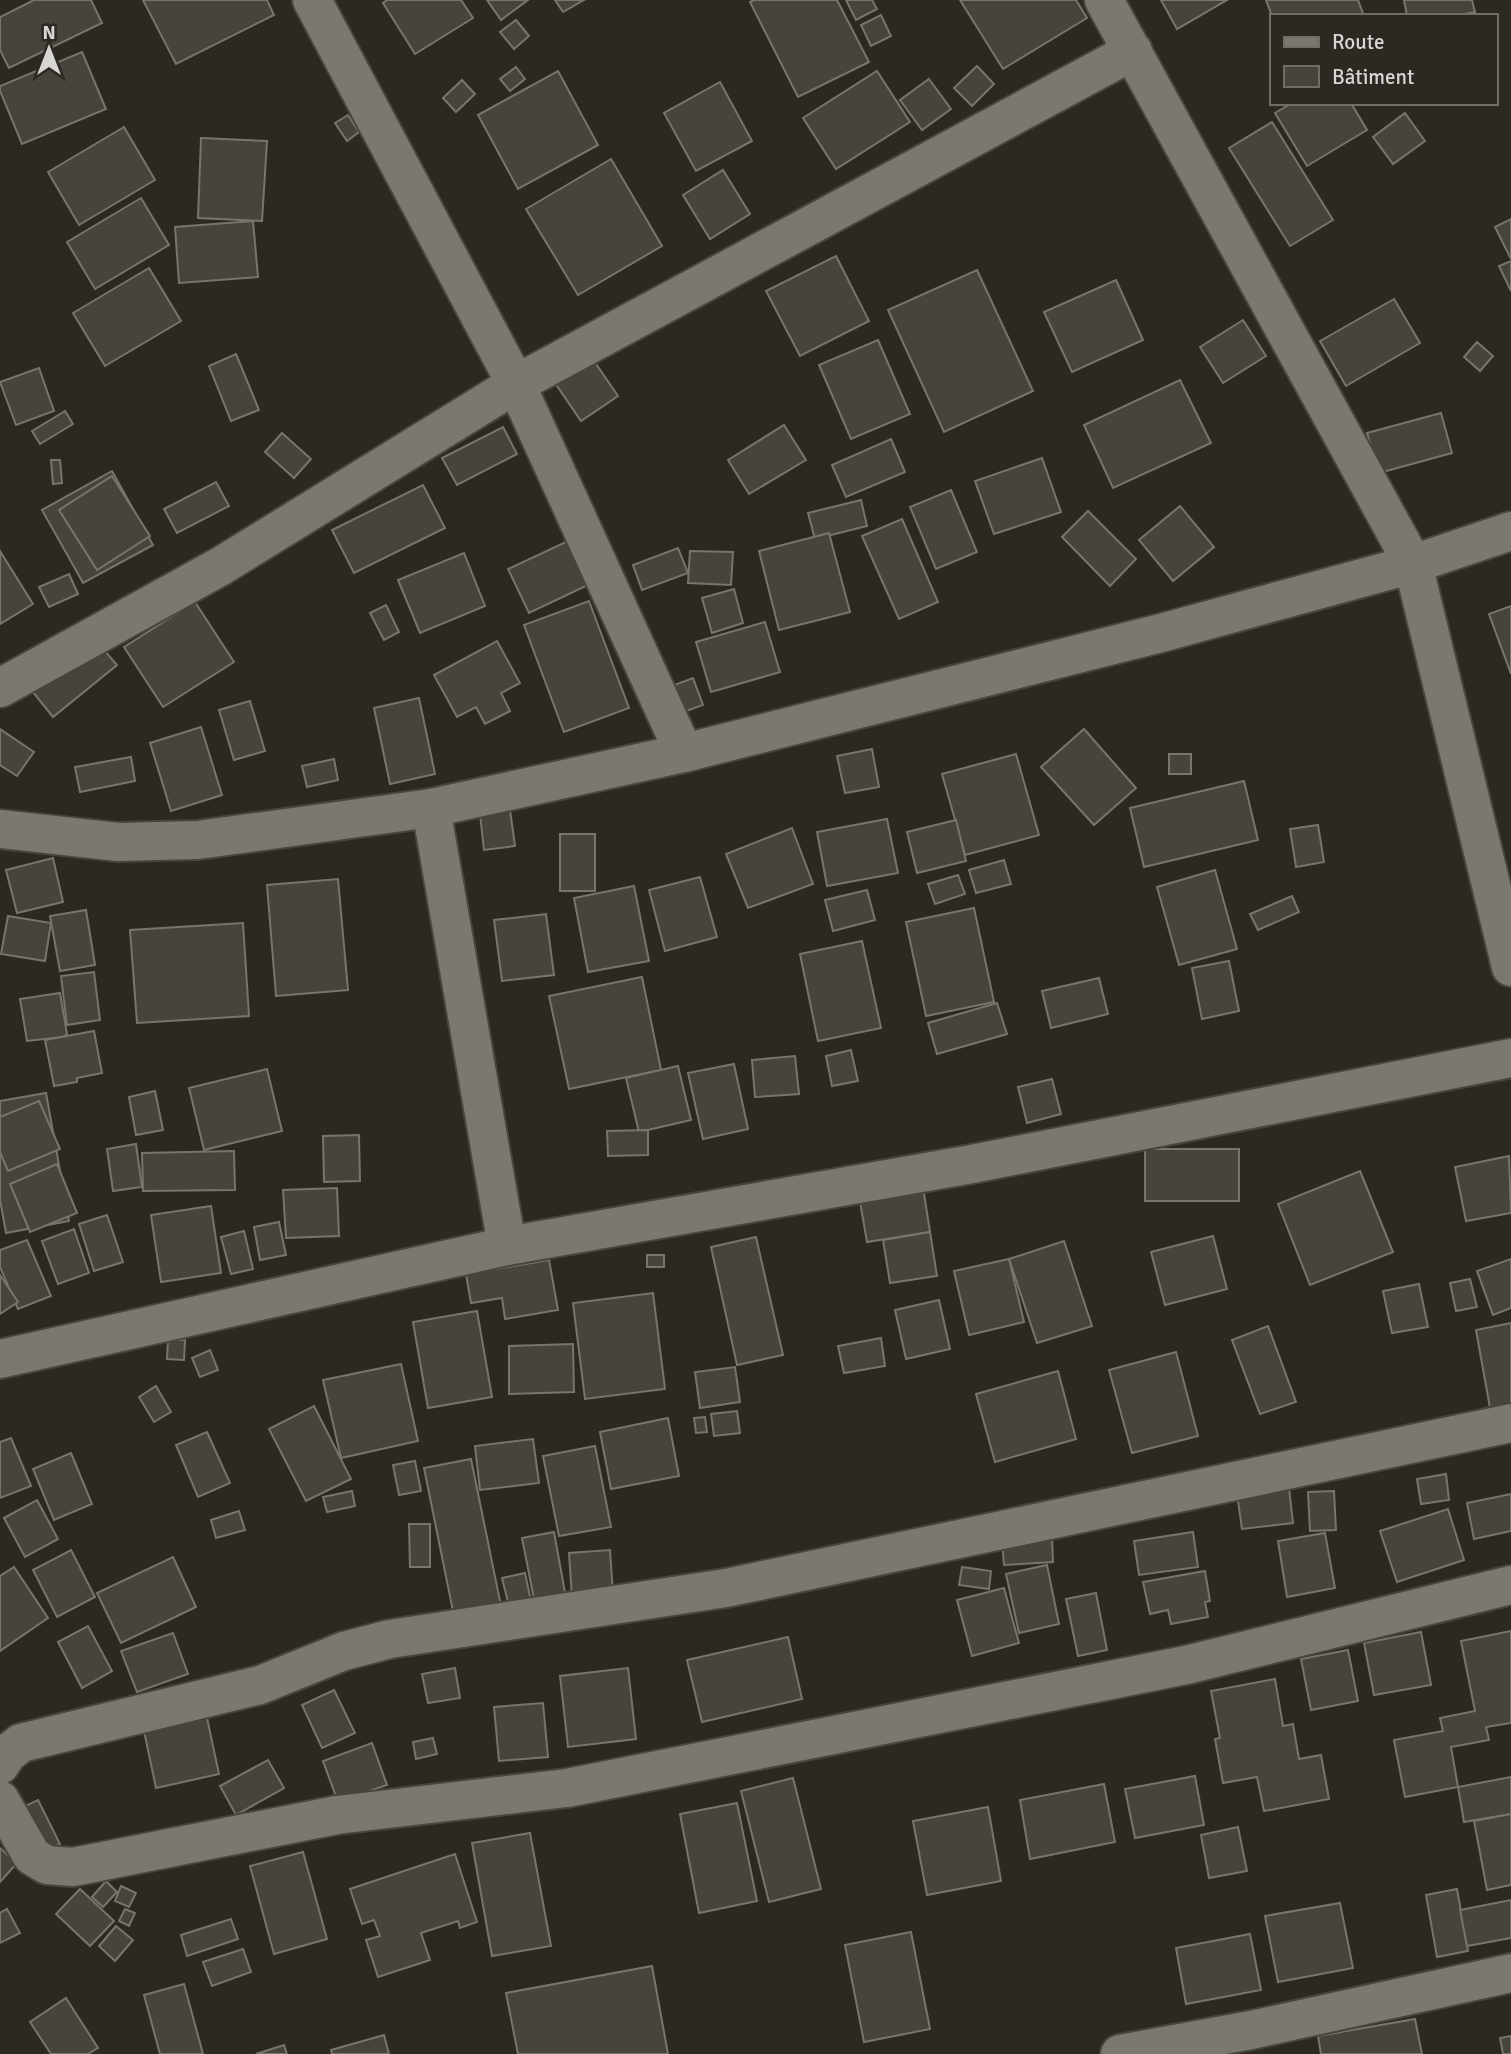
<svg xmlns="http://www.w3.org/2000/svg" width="1511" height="2054" font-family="Signika,sans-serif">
<rect width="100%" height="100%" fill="#2b2922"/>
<g fill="#46443c" stroke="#77756d" stroke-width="2">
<path d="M34 0H91L102 23 9 68 0 50V17Z"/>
<path d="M143 0H267L274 15 176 64Z"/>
<path d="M387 0H461L473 18 415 54 383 3Z"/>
<path d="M487 0H528L501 20Z"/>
<path d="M555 0H584L563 12Z"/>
<path d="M754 0H837L869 62 798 97 750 2Z"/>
<path d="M846 0H872L877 9 856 20Z"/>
<path d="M960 0H1076L1087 18 1003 69Z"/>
<path d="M1161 0H1227L1177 29Z"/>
<path d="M1266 0H1358L1364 16H1272Z"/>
<path d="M1404 0H1472L1475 12 1456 16H1407Z"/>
<path d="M881 15 891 36 871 46 861 25Z"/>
<path d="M516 20 529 36 514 49 500 32Z"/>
<path d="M82 52 106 109 22 144 0 91V86Z"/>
<path d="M977 66 994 84 972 106 954 88Z"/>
<path d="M516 67 525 79 510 91 500 79Z"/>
<path d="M558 71 598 145 518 189 478 115Z"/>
<path d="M877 71 910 122 836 169 803 118Z"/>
<path d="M929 79 951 109 922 130 900 100Z"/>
<path d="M462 80 475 94 456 112 443 98Z"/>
<path d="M720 82 752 141 696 171 664 113Z"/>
<path d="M1292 103H1351L1367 130 1307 166 1275 113Z"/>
<path d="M1405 113 1425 141 1393 164 1373 137Z"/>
<path d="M348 115 359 132 347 141 335 123Z"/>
<path d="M1272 122 1333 220 1290 246 1229 148Z"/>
<path d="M124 127 155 180 79 225 48 172Z"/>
<path d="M201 138 267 141 262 221 198 218Z"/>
<path d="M611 159 662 246 578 295 526 209Z"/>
<path d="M723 170 750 214 710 239 683 195Z"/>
<path d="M141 198 169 245 95 289 67 242Z"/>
<path d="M1511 219V259L1495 227Z"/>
<path d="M253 221 258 277 179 283 175 227Z"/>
<path d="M836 256 869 321 800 356 766 291Z"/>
<path d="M1511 261V291L1499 266Z"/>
<path d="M149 268 181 321 105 366 73 313Z"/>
<path d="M977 270 1033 391 944 432 888 310Z"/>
<path d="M1116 280 1143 340 1072 372 1044 312Z"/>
<path d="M1394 299 1420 343 1346 386 1320 341Z"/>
<path d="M1243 320 1266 356 1223 383 1200 347Z"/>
<path d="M878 340 910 414 851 439 819 365Z"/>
<path d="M1477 342 1493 356 1480 371 1464 357Z"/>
<path d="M236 354 259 410 231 421 209 366Z"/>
<path d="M592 358 618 396 581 421 555 383Z"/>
<path d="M39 368 54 411 16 425 0 382Z"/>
<path d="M1180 380 1211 443 1113 488 1084 425Z"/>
<path d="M65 411 73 424 40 444 32 431Z"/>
<path d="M1441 413 1452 453 1379 473 1367 433Z"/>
<path d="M784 425 806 460 749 494 728 460Z"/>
<path d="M503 427 517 454 457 485 442 458Z"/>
<path d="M282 433 311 459 294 478 265 452Z"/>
<path d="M891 439 905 472 846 497 832 465Z"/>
<path d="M1042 458 1061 512 994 534 975 481Z"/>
<path d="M51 460H60L62 483 53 484Z"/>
<path d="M112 471 153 545 83 583 42 510Z"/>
<path d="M112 476 150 536 97 570 59 510Z"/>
<path d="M216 482 229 506 177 533 164 509Z"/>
<path d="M423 485 445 528 354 573 332 530Z"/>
<path d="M951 490 977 552 936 569 910 507Z"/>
<path d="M861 500 867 526 815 539 808 513Z"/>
<path d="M1180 506 1214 547 1173 581 1139 540Z"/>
<path d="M1088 511 1136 559 1110 586 1062 537Z"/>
<path d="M902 519 938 602 899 619 862 536Z"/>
<path d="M829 533 850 612 779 630 759 551Z"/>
<path d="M570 540 590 584 529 613 508 569Z"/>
<path d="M678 548 688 573 642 590 633 565Z"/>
<path d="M0 551 33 604 0 624Z"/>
<path d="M690 551 733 552 731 585 688 583Z"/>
<path d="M464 553 485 606 420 633 398 580Z"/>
<path d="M69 574 78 594 49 607 39 587Z"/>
<path d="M734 589 743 623 712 633 702 598Z"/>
<path d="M589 601 629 708 564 732 524 625Z"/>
<path d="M195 602 234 662 163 707 124 647Z"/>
<path d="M386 605 399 632 384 640 370 613Z"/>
<path d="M1511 606V674L1489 614Z"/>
<path d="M765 622 780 672 711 692 696 642Z"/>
<path d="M87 630 117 665 53 717 24 681Z"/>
<path d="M497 641 520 683 501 693 510 711 485 724 476 707 457 717 434 675Z"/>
<path d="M693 678 703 705 670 717 661 690Z"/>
<path d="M419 698 435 774 390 784 374 708Z"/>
<path d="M250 701 265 751 234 760 219 710Z"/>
<path d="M201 727 222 795 171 811 150 743Z"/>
<path d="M0 729 34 752 17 776 0 765Z"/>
<path d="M1084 729 1136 788 1094 825 1041 767Z"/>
<path d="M872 749 879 787 845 793 837 756Z"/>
<path d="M1016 754 1039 835 965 855 942 774Z"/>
<rect x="1169" y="754" width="22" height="20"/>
<path d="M131 757 135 781 80 792 75 767Z"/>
<path d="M334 759 338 780 307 787 302 766Z"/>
<path d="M1244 781 1258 840 1144 867 1130 808Z"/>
<path d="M510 810 515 846 484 850 480 814Z"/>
<path d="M887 819 898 873 827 886 817 832Z"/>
<path d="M956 820 966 861 917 873 907 832Z"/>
<path d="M1318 825 1324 862 1296 867 1290 829Z"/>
<path d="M792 828 813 884 748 908 726 854Z"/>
<rect x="560" y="834" width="35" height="57"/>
<path d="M53 858 63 902 17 913 6 870Z"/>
<path d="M1004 860 1011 884 976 893 969 870Z"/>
<path d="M1215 870 1237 949 1179 965 1157 887Z"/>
<path d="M958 875 965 894 935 904 928 884Z"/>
<path d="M700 877 717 937 665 951 649 890Z"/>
<path d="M338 879 348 990 276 996 267 885Z"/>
<path d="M634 886 649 961 588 972 574 898Z"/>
<path d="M867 890 875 920 833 931 825 900Z"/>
<path d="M1292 896 1299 912 1258 930 1250 914Z"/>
<path d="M974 908 994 1002 926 1016 906 922Z"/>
<path d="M86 910 95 965 60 971 50 916Z"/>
<path d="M546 914 554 975 502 981 494 920Z"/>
<path d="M8 916 51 923 45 961 1 954Z"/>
<path d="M243 923 249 1016 137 1023 130 930Z"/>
<path d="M862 941 881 1028 818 1041 800 954Z"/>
<path d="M1229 961 1239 1011 1202 1019 1192 968Z"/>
<path d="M94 972 100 1020 67 1025 61 976Z"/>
<path d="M642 977 661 1070 569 1089 549 996Z"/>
<path d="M1099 978 1108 1014 1051 1028 1042 991Z"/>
<path d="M60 993 67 1034 63 1037 27 1041 20 999Z"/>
<path d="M997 1003 1007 1034 937 1054 928 1023Z"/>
<path d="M94 1031 102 1073 77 1078V1082L54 1086 45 1040Z"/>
<path d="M851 1050 858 1081 832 1086 826 1056Z"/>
<path d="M795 1056 799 1094 755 1097 752 1060Z"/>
<path d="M734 1064 748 1129 703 1139 688 1073Z"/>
<path d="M678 1066 691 1120 639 1132 626 1078Z"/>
<path d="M267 1069 282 1131 204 1150 189 1088Z"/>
<path d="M1052 1079 1061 1114 1027 1123 1018 1087Z"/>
<path d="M155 1091 163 1130 136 1135 129 1097Z"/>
<path d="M46 1093 69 1221 6 1233 0 1200V1101Z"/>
<path d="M39 1101 60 1149 8 1171 0 1152V1117Z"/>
<path d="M648 1130V1155L608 1156 607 1131Z"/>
<path d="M359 1135 360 1181 324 1182 323 1136Z"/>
<path d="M136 1144 142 1187 113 1191 107 1149Z"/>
<rect x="1145" y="1149" width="94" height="52"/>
<path d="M234 1151 235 1190 143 1191 142 1153Z"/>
<path d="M1509 1156 1511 1213 1466 1221 1455 1167Z"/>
<path d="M57 1164 77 1213 30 1232 10 1184Z"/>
<path d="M1360 1171 1393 1252 1310 1285 1278 1204Z"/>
<path d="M923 1187 930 1232 867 1242 859 1196Z"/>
<path d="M337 1188 339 1236 286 1238 283 1190Z"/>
<path d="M211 1206 221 1273 161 1282 151 1215Z"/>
<path d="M107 1215 123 1262 94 1271 79 1224Z"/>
<path d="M279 1222 286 1255 260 1260 254 1227Z"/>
<path d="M74 1229 89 1273 58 1284 42 1241Z"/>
<path d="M244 1231 253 1269 231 1274 221 1237Z"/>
<path d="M930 1232 937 1276 890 1283 883 1240Z"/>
<path d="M1213 1236 1227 1289 1165 1305 1151 1252Z"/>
<path d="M756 1237 783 1355 737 1365 711 1247Z"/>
<path d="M27 1240 51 1296 18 1309 0 1267V1250Z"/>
<path d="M1064 1241 1092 1326 1037 1343 1009 1259Z"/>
<rect x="647" y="1255" width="17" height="12"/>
<path d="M1009 1259 1024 1322 969 1335 954 1271Z"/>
<path d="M1511 1259V1308L1493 1315 1477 1271Z"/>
<path d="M549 1260 558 1310 505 1319 502 1298 471 1303 466 1274Z"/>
<path d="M0 1275 18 1302 0 1314Z"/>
<path d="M1470 1279 1477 1307 1456 1311 1450 1283Z"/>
<path d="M1419 1284 1428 1327 1392 1333 1383 1291Z"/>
<path d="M653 1293 665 1389 585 1399 573 1303Z"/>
<path d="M939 1300 950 1349 906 1359 895 1310Z"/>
<path d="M477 1311 492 1397 428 1408 413 1322Z"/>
<path d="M1511 1323V1404L1490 1408 1476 1330Z"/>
<path d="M1268 1326 1296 1402 1260 1414 1232 1340Z"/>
<path d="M881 1338 885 1366 844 1373 838 1346Z"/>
<path d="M168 1340H185L184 1360 167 1359Z"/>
<path d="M573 1344 574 1392 509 1394V1346Z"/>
<path d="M210 1350 218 1370 200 1377 192 1358Z"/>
<path d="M1176 1352 1198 1436 1132 1453 1109 1370Z"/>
<path d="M401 1364 418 1441 341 1458 323 1380Z"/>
<path d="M735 1367 740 1402 700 1408 695 1372Z"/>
<path d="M1058 1371 1076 1439 995 1462 976 1394Z"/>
<path d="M156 1386 171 1412 154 1422 139 1397Z"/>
<path d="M314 1406 351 1479 306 1501 269 1429Z"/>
<path d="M737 1411 740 1433 714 1436 711 1414Z"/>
<path d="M705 1417 707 1432 696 1433 694 1418Z"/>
<path d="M668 1418 679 1476 611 1489 600 1432Z"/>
<path d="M207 1432 230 1483 198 1497 176 1445Z"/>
<path d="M11 1438 31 1486 0 1498V1442Z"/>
<path d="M533 1439 539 1483 480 1490 475 1446Z"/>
<path d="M595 1446 611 1527 559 1536 543 1456Z"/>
<path d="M71 1453 92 1504 54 1520 33 1469Z"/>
<path d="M471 1459 502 1611 455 1621 424 1468Z"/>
<path d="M415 1461 421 1491 399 1495 393 1465Z"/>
<path d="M1446 1474 1449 1500 1421 1504 1417 1479Z"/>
<path d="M1289 1488 1293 1523 1242 1529 1237 1494Z"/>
<path d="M352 1491 355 1506 327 1512 323 1497Z"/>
<path d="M1334 1491 1336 1530 1310 1531 1308 1492Z"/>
<path d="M1511 1494V1531L1474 1539 1467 1503Z"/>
<path d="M37 1500 58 1539 25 1557 4 1518Z"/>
<path d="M1448 1509 1464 1560 1397 1582 1380 1531Z"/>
<path d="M239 1511 245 1530 216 1538 211 1520Z"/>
<path d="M409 1524H430V1567H410Z"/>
<path d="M554 1532 566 1598 535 1604 522 1538Z"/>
<path d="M1193 1532 1198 1567 1139 1575 1134 1541Z"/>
<path d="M1325 1533 1335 1588 1287 1597 1278 1541Z"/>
<path d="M1052 1538 1053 1562 1004 1565 1002 1541Z"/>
<path d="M71 1550 95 1597 57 1617 33 1570Z"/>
<path d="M610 1550 613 1594 572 1597 569 1553Z"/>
<path d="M173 1557 196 1607 121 1643 97 1593Z"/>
<path d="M1047 1565 1059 1624 1019 1633 1006 1574Z"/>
<path d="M14 1567 48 1618 0 1651V1576Z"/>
<path d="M962 1567 991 1571 989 1589 959 1585Z"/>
<path d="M1205 1571 1210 1601 1205 1602 1208 1617 1171 1624 1168 1610 1150 1614 1143 1582Z"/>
<path d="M525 1573 532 1606 510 1610 502 1578Z"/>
<path d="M1004 1588 1019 1643 972 1656 957 1600Z"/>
<path d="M1096 1593 1107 1650 1078 1656 1066 1599Z"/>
<path d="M88 1626 112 1671 82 1688 58 1642Z"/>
<path d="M1511 1631V1723L1486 1727 1489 1740 1451 1747 1458 1787 1405 1797 1394 1740 1443 1731 1440 1718 1475 1711 1461 1641Z"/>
<path d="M1421 1632 1431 1685 1374 1695 1364 1643Z"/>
<path d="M173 1633 188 1674 137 1692 121 1651Z"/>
<path d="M788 1637 802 1699 702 1722 687 1660Z"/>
<path d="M1348 1650 1358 1701 1311 1710 1301 1659Z"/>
<path d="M455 1668 460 1698 428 1703 422 1674Z"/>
<path d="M628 1668 636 1739 568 1747 560 1676Z"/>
<path d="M1275 1679 1283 1726 1293 1724 1299 1759 1321 1755 1329 1799 1264 1811 1257 1777 1223 1783 1215 1739 1220 1738 1211 1691Z"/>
<path d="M334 1690 355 1733 322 1748 302 1705Z"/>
<path d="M543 1703 548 1757 499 1761 494 1707Z"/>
<path d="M207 1718 219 1774 156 1788 144 1731Z"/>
<path d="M433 1738 437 1754 416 1759 413 1742Z"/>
<path d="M372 1743 387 1785 338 1802 323 1761Z"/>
<path d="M268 1760 284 1788 236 1815 220 1786Z"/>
<path d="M1195 1776 1204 1825 1135 1838 1125 1789Z"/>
<path d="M1511 1777V1814L1464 1822 1458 1787Z"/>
<path d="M793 1778 821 1889 769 1902 741 1791Z"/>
<path d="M1104 1784 1115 1842 1030 1859 1020 1800Z"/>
<path d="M38 1800 60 1844 24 1862 2 1817Z"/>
<path d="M737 1803 757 1901 699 1913 680 1814Z"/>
<path d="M988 1807 1001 1881 927 1895 913 1821Z"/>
<path d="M1511 1814V1885L1487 1890 1474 1821Z"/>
<path d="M1238 1827 1247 1871 1209 1878 1201 1835Z"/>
<path d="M530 1833 551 1946 492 1956 472 1843Z"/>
<path d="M0 1848 17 1863 0 1882Z"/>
<path d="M303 1852 327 1939 274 1954 250 1866Z"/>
<path d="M455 1854 477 1922 460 1928 458 1921 421 1933 430 1960 378 1977 366 1940 380 1936 374 1920 362 1924 350 1889Z"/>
<path d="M106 1881 117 1892 103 1907 92 1897Z"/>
<path d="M121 1886 136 1893 129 1907 115 1901Z"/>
<path d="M80 1889 114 1921 90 1946 56 1914Z"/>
<path d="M1457 1889 1468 1951 1437 1957 1426 1895Z"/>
<path d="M1511 1900V1938L1467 1946 1460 1910Z"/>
<path d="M1340 1903 1353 1968 1278 1982 1265 1916Z"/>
<path d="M7 1909 20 1933 0 1943V1913Z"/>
<path d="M125 1909 135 1913 129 1926 119 1921Z"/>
<path d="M231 1919 238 1939 187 1956 181 1935Z"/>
<path d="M116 1926 133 1940 115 1961 99 1946Z"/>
<path d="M911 1932 930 2029 864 2042 845 1945Z"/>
<path d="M1250 1934 1261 1990 1186 2004 1176 1948Z"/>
<path d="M243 1949 251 1972 212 1986 203 1962Z"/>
<path d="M652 1966 668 2054H518L506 1993Z"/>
<path d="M184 1984 203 2054H160L144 1995Z"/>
<path d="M66 1998 98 2048 88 2054H51L30 2022Z"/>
<path d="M1415 2019 1422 2054H1321L1318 2036Z"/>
<path d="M384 2035 389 2054H332L331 2050Z"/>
<path d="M1511 2036V2054H1503L1500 2038Z"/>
<path d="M284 2045 287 2054H256Z"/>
</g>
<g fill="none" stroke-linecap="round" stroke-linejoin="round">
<defs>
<g id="minor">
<path d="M312 0 516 384 684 753"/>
<path d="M1104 0 1413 564 1511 967"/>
<path d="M0 688 221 566 516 384 1133 51"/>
<path d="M431 808 507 1246"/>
<path d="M0 829 118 842 198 840 431 808 684 753 1161 633 1413 564 1511 531"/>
<path d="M0 1359 507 1246 972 1164 1511 1058"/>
<path d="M0 1765 7 1754 21 1743 260 1685 344 1651 390 1639 726 1588 1511 1423"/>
<path d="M0 1800 32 1856 47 1865 73 1867 337 1815 567 1788 1186 1665 1511 1585"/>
<path d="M1120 2054 1251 2030 1511 1973"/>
</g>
</defs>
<use href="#minor" stroke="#47453f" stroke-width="42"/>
<use href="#minor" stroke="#7b7870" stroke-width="38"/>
</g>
<rect x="1270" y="14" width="228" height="91" fill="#2b2922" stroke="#706e68" stroke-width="2"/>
<rect x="1284" y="37" width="35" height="10" fill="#7b7870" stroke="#706e68" stroke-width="2"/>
<text x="1332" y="49" font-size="21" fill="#d8d6d2">Route</text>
<rect x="1284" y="66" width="35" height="21" fill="#46443c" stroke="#706e68" stroke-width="2"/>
<text x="1332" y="84" font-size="21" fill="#d8d6d2">Bâtiment</text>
<g transform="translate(49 49)" stroke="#2b2922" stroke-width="5" paint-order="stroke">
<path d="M0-5L12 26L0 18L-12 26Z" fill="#d8d6d2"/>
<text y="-10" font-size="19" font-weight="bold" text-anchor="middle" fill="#d8d6d2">N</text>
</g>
</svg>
